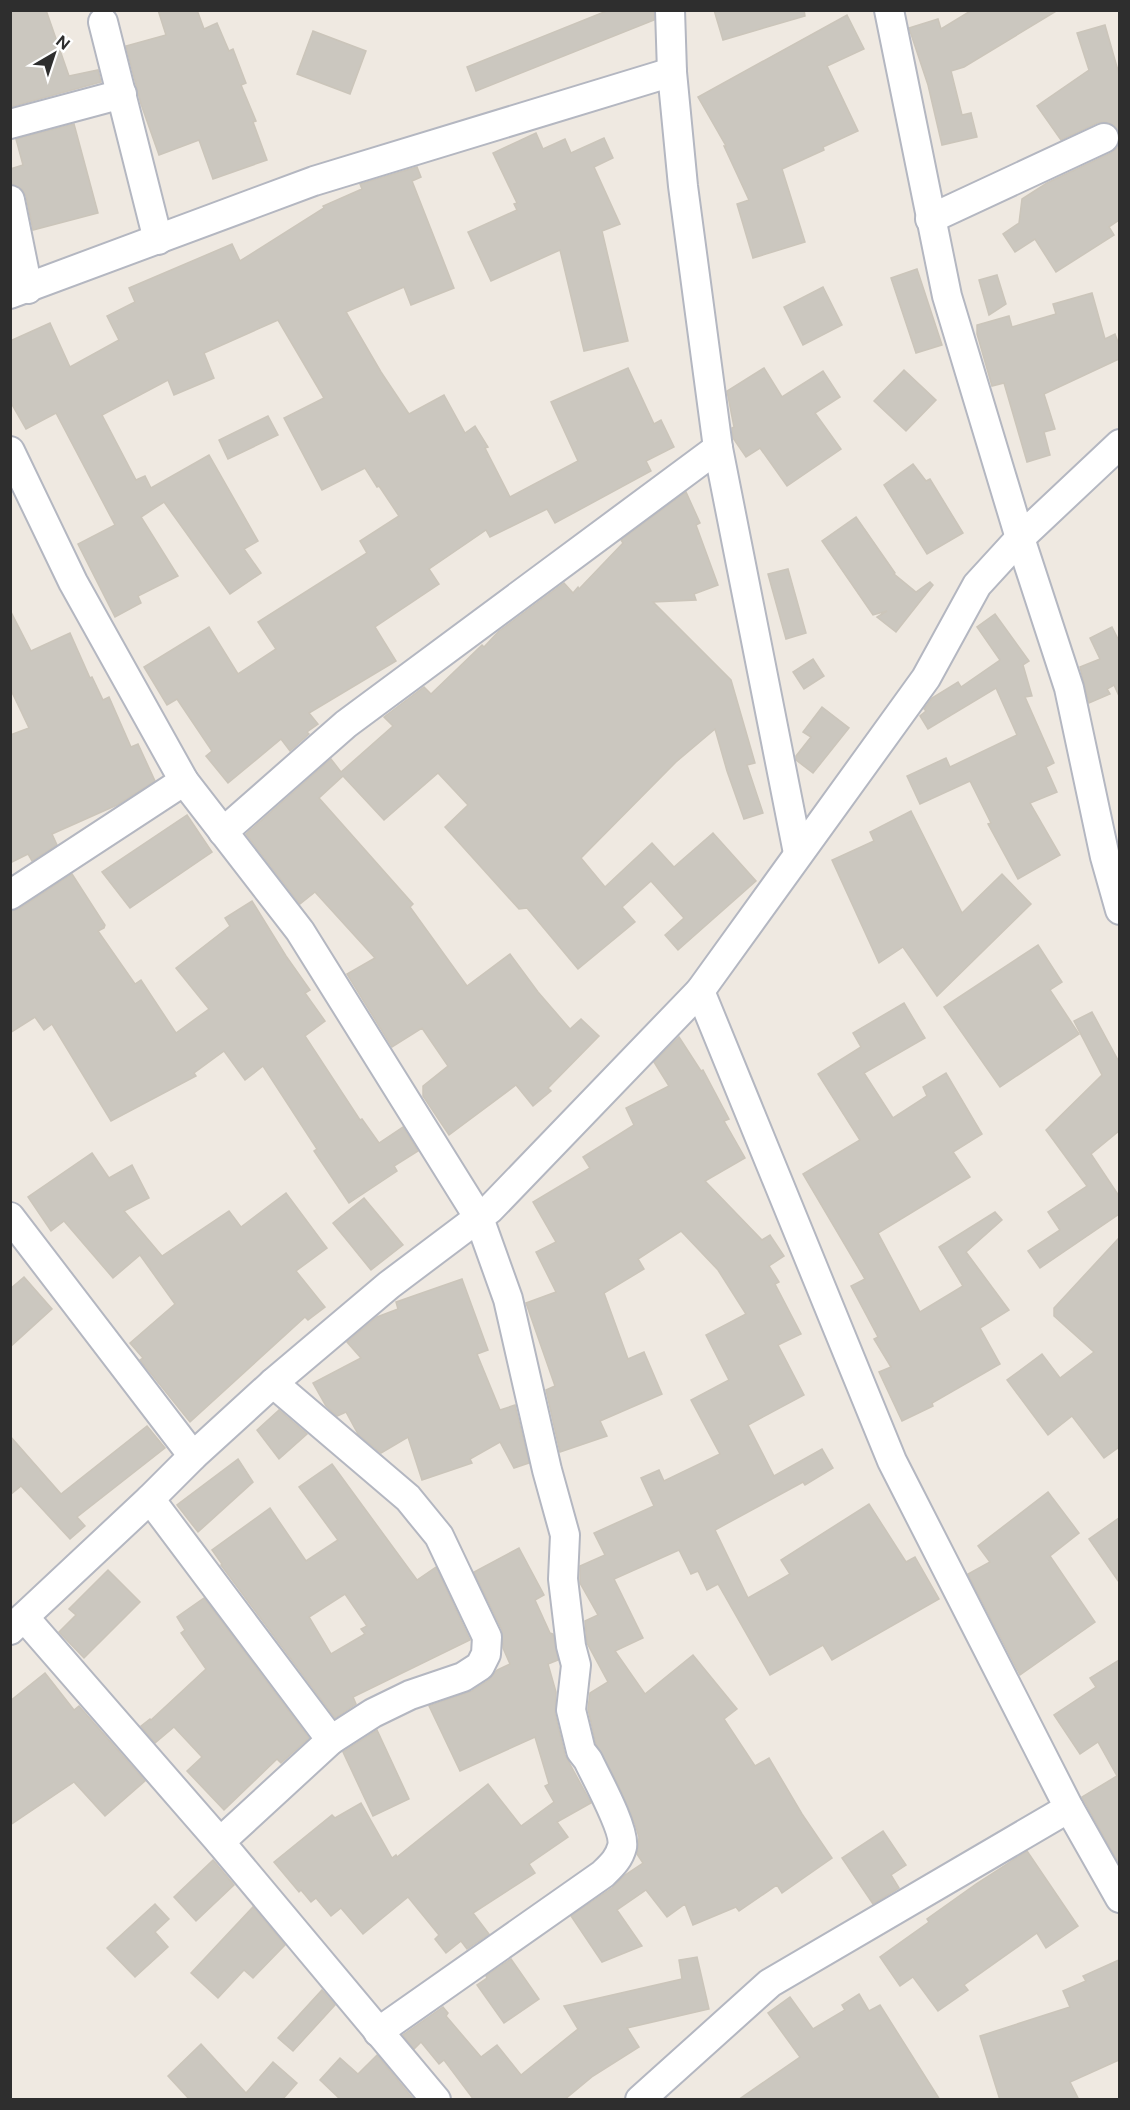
<svg xmlns="http://www.w3.org/2000/svg" width="1130" height="2110" font-family="Figtree,sans-serif">
<rect width="100%" height="100%" fill="#efe9e1"/>
<g fill="#cbc7bf" stroke="#cbc5ba" stroke-width="1.5" fill-rule="evenodd">
<path d="M10 10H46L69 76 98 70 101 82 10 107Z"/>
<path d="M158 10H197L204 29 217 23 229 51 233 49 246 83 241 85 256 121 253 122 267 160 213 179 199 140 159 155 141 104 126 46 166 35Z"/>
<path d="M609 10H654V20L476 91 467 67Z"/>
<path d="M714 10H804L805 16 723 40Z"/>
<path d="M972 10H1058L964 67 951 71 962 115 971 113 977 137 942 145 928 85 909 28 938 19 941 29Z"/>
<path d="M847 15 864 49 827 66 858 131 823 147 824 150 782 169 805 242 753 258 737 204 749 200 724 146H726L698 97Z"/>
<path d="M1105 25 1119 74V134L1114 125 1105 122 1097 123 1061 140 1037 106 1089 70 1077 33Z"/>
<path d="M313 31 366 51 350 94 297 74Z"/>
<path d="M74 124 98 213 33 230 26 196 22 189 10 184V169L23 165 16 139Z"/>
<path d="M536 133 543 149 565 139 571 153 604 138 613 158 594 167 620 224 602 231 628 341 584 351 560 250 491 281 468 232 517 210 514 204 517 203 493 153Z"/>
<path d="M1119 142V220L1109 227 1114 235 1056 272 1035 239 1015 252 1003 234 1019 223 1022 199 1047 183 1111 153 1117 148Z"/>
<path d="M417 167 421 177 412 181 454 288 411 305 404 287 346 312 381 372 409 414 444 395 465 433 475 426 488 447 485 448 510 497 578 461 551 402 628 368 654 424 661 420 674 447 646 461 651 471 555 523 547 509 490 537 486 530 429 569 439 584 375 627 396 661 309 713 318 724 307 732 309 734 290 751 281 739 228 783 206 756 212 751 177 699 167 705 144 667 209 627 238 674 276 649 258 622 367 553 360 541 399 516 379 486 377 487 365 468 322 490 284 418 324 398 278 320 204 353 214 378 174 395 168 380 102 415 136 480 145 476 151 488 209 455 258 541 244 549 261 573 230 594 164 502 141 517 178 576 138 596 141 603 115 617 78 544 115 525 56 413 26 429 10 401V341L50 323 70 367 119 340 107 316 135 302 129 288 232 244 240 261 324 208 323 206 362 189 360 184Z"/>
<path d="M917 269 942 345 916 353 891 278Z"/>
<path d="M997 275 1006 304 989 315 979 280Z"/>
<path d="M823 287 842 325 803 345 784 307Z"/>
<path d="M1092 293 1105 339 1115 334 1119 345V359L1044 394 1055 429 1044 432 1050 455 1027 462 1004 383 992 386 977 334V325L1009 316 1012 327 1056 314 1053 304Z"/>
<path d="M764 368 782 397 823 371 840 397 815 413 841 449 787 486 760 448 746 457 733 438 732 428 734 427 727 391Z"/>
<path d="M904 370 936 400 906 431 874 401Z"/>
<path d="M268 416 278 435 228 459 219 440Z"/>
<path d="M913 464 926 481 930 479 963 533 927 554 884 485Z"/>
<path d="M686 492 700 523 696 525 718 585 694 594 696 600 653 602 731 680 755 763 747 765 763 813 744 819 727 771 715 729 676 762 581 858 605 887 652 843 674 867 713 833 756 881 678 950 665 935 684 918 651 881 622 907 635 922 578 969 527 908 519 909 445 827 468 805 438 773 384 820 343 776 319 798 413 904 410 907 467 986 510 954 538 992 570 1029 581 1019 599 1036 548 1088 551 1091 533 1106 516 1085 449 1135 423 1096V1086L448 1066 422 1028 392 1047 347 974 375 958 315 892 300 904 246 834 331 759 341 772 393 726 384 717 424 687 431 694 482 645 484 647 498 632 564 583 573 593 578 587 579 589 623 543 621 540Z"/>
<path d="M856 517 895 573 894 574 916 592 930 582 933 585 896 632 877 617 887 611 873 615 822 541Z"/>
<path d="M788 569 806 633 786 639 768 574Z"/>
<path d="M10 610 31 651 70 633 90 678 92 677 103 700 109 697 131 747 138 744 155 781 117 805 52 834 57 845 32 861 28 854 10 863V735L29 728 10 688Z"/>
<path d="M995 614 1029 661 1023 665 1032 696 1025 697 1054 763 1046 767 1057 792 1030 803 1060 855 1018 879 988 824 991 823 970 781 920 804 907 776 946 758 950 767 1017 735 996 688 928 729 920 716 926 711 924 709 932 698 958 682 961 687 1000 660 977 627Z"/>
<path d="M1112 627 1119 641V696L1114 685 1107 689 1110 694 1089 703 1080 667 1100 659 1090 638Z"/>
<path d="M813 659 824 676 804 689 793 672Z"/>
<path d="M822 707 849 728 813 773 796 760V756L811 737 803 732Z"/>
<path d="M911 811 962 913 1002 874 1031 904 937 996 903 947 879 963 832 860 874 841 870 832Z"/>
<path d="M187 815 212 852 130 908 102 872Z"/>
<path d="M72 874 105 925 104 928 98 931 135 984 141 980 176 1033 209 1009 176 968 230 926 225 918 252 901 286 956 310 990 305 993 325 1021 305 1036 360 1120 362 1119 379 1143 403 1127 418 1151 394 1166 397 1171 349 1203 314 1151 317 1149 263 1066 245 1080 224 1051 194 1073 196 1076 111 1121 52 1024 44 1030 35 1017 10 1033V911L19 909Z"/>
<path d="M1038 945 1062 982 1050 990 1079 1034 1000 1087 944 1007Z"/>
<path d="M904 1003 925 1038 864 1073 893 1118 927 1096 923 1087 946 1073 982 1134 953 1152 970 1177 878 1233 920 1312 963 1286 939 1247 995 1212 1002 1220 966 1252 1009 1310 980 1328 1000 1364 932 1403 933 1406 902 1421 879 1372 891 1367 874 1339 878 1337 851 1286 865 1279 803 1174 860 1140 818 1074 861 1047 853 1033Z"/>
<path d="M1092 1012 1118 1060 1119 1058V1131L1091 1154 1119 1196V1214L1040 1268 1028 1251 1060 1230 1048 1212 1087 1186 1046 1130 1102 1075 1074 1021Z"/>
<path d="M679 1037 701 1071 703 1070 729 1119 724 1121 745 1158 705 1181 762 1240 770 1235 784 1256 769 1266 779 1282 775 1284 801 1334 778 1345 804 1395 748 1425 774 1476 822 1449 833 1468 805 1485 803 1482 715 1530 748 1598 790 1574 781 1560 869 1504 906 1562 915 1557 939 1599 832 1660 823 1645 770 1675 718 1584 707 1590 698 1571 691 1574 679 1550 614 1579 643 1638 615 1651 645 1694 693 1655 737 1709 724 1719 755 1766 769 1758 802 1814 832 1858 782 1893 777 1885 739 1911 736 1907 693 1925 685 1904 667 1917 646 1890 617 1910 642 1946 602 1962 571 1916 612 1888 625 1875 643 1863 637 1854 639 1837 635 1824 618 1784 596 1744 588 1709 590 1693 608 1682 587 1643 585 1621 598 1615 580 1583V1566L605 1555 594 1533 654 1506 641 1478 659 1470 664 1481 720 1454 691 1400 729 1380 706 1335 746 1314 718 1270 681 1231 638 1259 644 1269 604 1293 628 1359 644 1352 662 1394 600 1421 607 1436 560 1452 546 1390 555 1386 526 1303 556 1292 536 1252 556 1242 533 1202 590 1168 583 1157 634 1125 626 1108 669 1086 654 1062Z"/>
<path d="M92 1153 109 1178 132 1165 149 1198 124 1211 162 1256 229 1211 241 1227 286 1193 327 1248 296 1271 325 1307 308 1320 305 1317 190 1422 140 1360 143 1358 130 1343 175 1304 140 1255 113 1278 64 1221 51 1231 28 1197Z"/>
<path d="M364 1198 403 1245 371 1270 333 1223Z"/>
<path d="M1119 1238V1447L1104 1458 1072 1416 1048 1435 1007 1380 1042 1354 1060 1378 1094 1352 1054 1316V1308Z"/>
<path d="M24 1277 52 1309 10 1347V1289Z"/>
<path d="M462 1279 488 1350 477 1354 500 1410 515 1405 529 1463 514 1468 500 1442 470 1459 472 1463 422 1480 408 1437 381 1453 358 1434 346 1412 337 1416 326 1406 313 1383 361 1358 347 1342 377 1317 398 1309 396 1302Z"/>
<path d="M279 1410 307 1434 279 1459 257 1430Z"/>
<path d="M147 1426 165 1448 77 1517 85 1526 70 1539 21 1486 10 1495V1436L61 1494Z"/>
<path d="M238 1459 253 1482 198 1532 177 1505Z"/>
<path d="M332 1464 417 1580 436 1567 470 1640 353 1697 356 1704 335 1718 221 1565 222 1564 212 1550 270 1508 306 1561 338 1540 299 1487ZM345 1594 367 1626 361 1629 365 1634 331 1654 309 1617Z"/>
<path d="M1048 1492 1079 1533 1050 1556 1095 1622 1020 1675 968 1574 990 1562 978 1546Z"/>
<path d="M1119 1518V1582L1089 1539Z"/>
<path d="M519 1548 544 1595 535 1600 550 1633 553 1634 558 1660 548 1664 556 1692 555 1714 565 1755 591 1803 557 1822 568 1837 529 1864 535 1873 473 1913 489 1934 467 1949 461 1941 446 1953 435 1939 439 1935 408 1897 363 1934 341 1908 331 1916 316 1898 311 1902 301 1890 299 1892 274 1862 332 1815 335 1818 361 1803 392 1858 396 1855 397 1857 488 1784 521 1826 554 1802 545 1786 549 1784 535 1737 460 1771 429 1706 472 1691 489 1680 497 1670 510 1664 503 1648 502 1630 474 1572Z"/>
<path d="M108 1570 140 1602 84 1658 59 1632 76 1615 69 1609Z"/>
<path d="M204 1598 309 1738 281 1763 277 1759 224 1810 187 1771 202 1757 174 1727 155 1743 141 1726 150 1719 151 1720 206 1669 181 1633 185 1630 177 1617Z"/>
<path d="M1119 1660V1864L1082 1797 1117 1776 1098 1742 1080 1754 1054 1715 1096 1687 1090 1678Z"/>
<path d="M45 1673 74 1710 79 1706 145 1781 105 1816 74 1782 10 1825V1701Z"/>
<path d="M377 1730 409 1799 373 1816 343 1752Z"/>
<path d="M883 1831 906 1865 891 1875 899 1888 873 1904 842 1858Z"/>
<path d="M1027 1851 1078 1926 1046 1948 1037 1933 964 1985 968 1990 938 2011 913 1977 900 1986 880 1957 929 1922 927 1919 976 1884Z"/>
<path d="M213 1860 234 1885 196 1921 174 1897Z"/>
<path d="M155 1904 169 1919 155 1932 168 1947 135 1977 107 1948Z"/>
<path d="M253 1907 285 1945 253 1978 244 1970 218 1998 191 1973Z"/>
<path d="M697 1957 709 2009 627 2028 639 2047 593 2076 564 2100H474L444 2060 439 2064 421 2042 414 2049 403 2035 443 2007 448 2013 446 2016 481 2057 497 2045 521 2075 578 2029 564 2006 682 1979 679 1960Z"/>
<path d="M511 1959 539 1999 504 2023 477 1985 487 1978 486 1976Z"/>
<path d="M1119 1960V2060L1070 2082 1079 2100H1000L980 2036 1070 2007 1063 1991 1086 1981 1083 1976Z"/>
<path d="M322 1990 335 2005 293 2051 278 2038Z"/>
<path d="M859 1994 869 2011 880 2005 940 2100H738L800 2057 768 2013 790 1997 813 2029 845 2010 842 2005Z"/>
<path d="M201 2044 246 2093 273 2062 297 2083 282 2100H190L168 2076Z"/>
<path d="M377 2055 414 2100H341L320 2080 340 2058 358 2074Z"/>
</g>
<g fill="none" stroke-linecap="round" stroke-linejoin="round">
<defs>
<g id="minor">
<path d="M670 10 672 72 683 186 718 448 798 853"/>
<path d="M889 10 947 296 1020 538 1069 688 1105 857 1120 910"/>
<path d="M103 22 158 240"/>
<path d="M10 124 122 94"/>
<path d="M10 200 28 289"/>
<path d="M930 219 1104 138"/>
<path d="M10 294 314 181 672 72"/>
<path d="M10 451 73 582 184 781 300 931 479 1218 508 1299 547 1470 565 1535 563 1579 571 1646 576 1665 571 1710 581 1751 588 1760C596 1777 626 1831 622 1847 619 1859 611 1866 603 1874L378 2032"/>
<path d="M223 832 346 724 718 448"/>
<path d="M10 895 184 781"/>
<path d="M700 991 892 1461 1069 1808 1120 1898"/>
<path d="M10 1217 193 1456"/>
<path d="M150 1499 331 1740"/>
<path d="M24 1617 220 1842 436 2100"/>
<path d="M10 1630 150 1499 193 1456 273 1383 389 1285 490 1209 700 991 926 678 977 585 1020 538 1120 444"/>
<path d="M220 1842 331 1740 373 1713 410 1695 463 1677 480 1666 486 1654 487 1637 439 1536 408 1498 273 1383"/>
<path d="M640 2100 770 1983 1069 1808"/>
</g>
</defs>
<use href="#minor" stroke="#b4b7c1" stroke-width="32"/>
<use href="#minor" stroke="#fff" stroke-width="28"/>
</g>
<rect width="1130" height="2110" fill="none" stroke="#2e2e2e" stroke-width="24"/>
<g transform="translate(54 54) rotate(39)" stroke="#ffffff" stroke-width="4.5" paint-order="stroke">
<path d="M0-4.5L10 22L0 15L-10 22Z" fill="#2e2e2e"/>
<text y="-9" font-size="16" font-weight="bold" text-anchor="middle" fill="#2e2e2e">N</text>
</g>
</svg>
